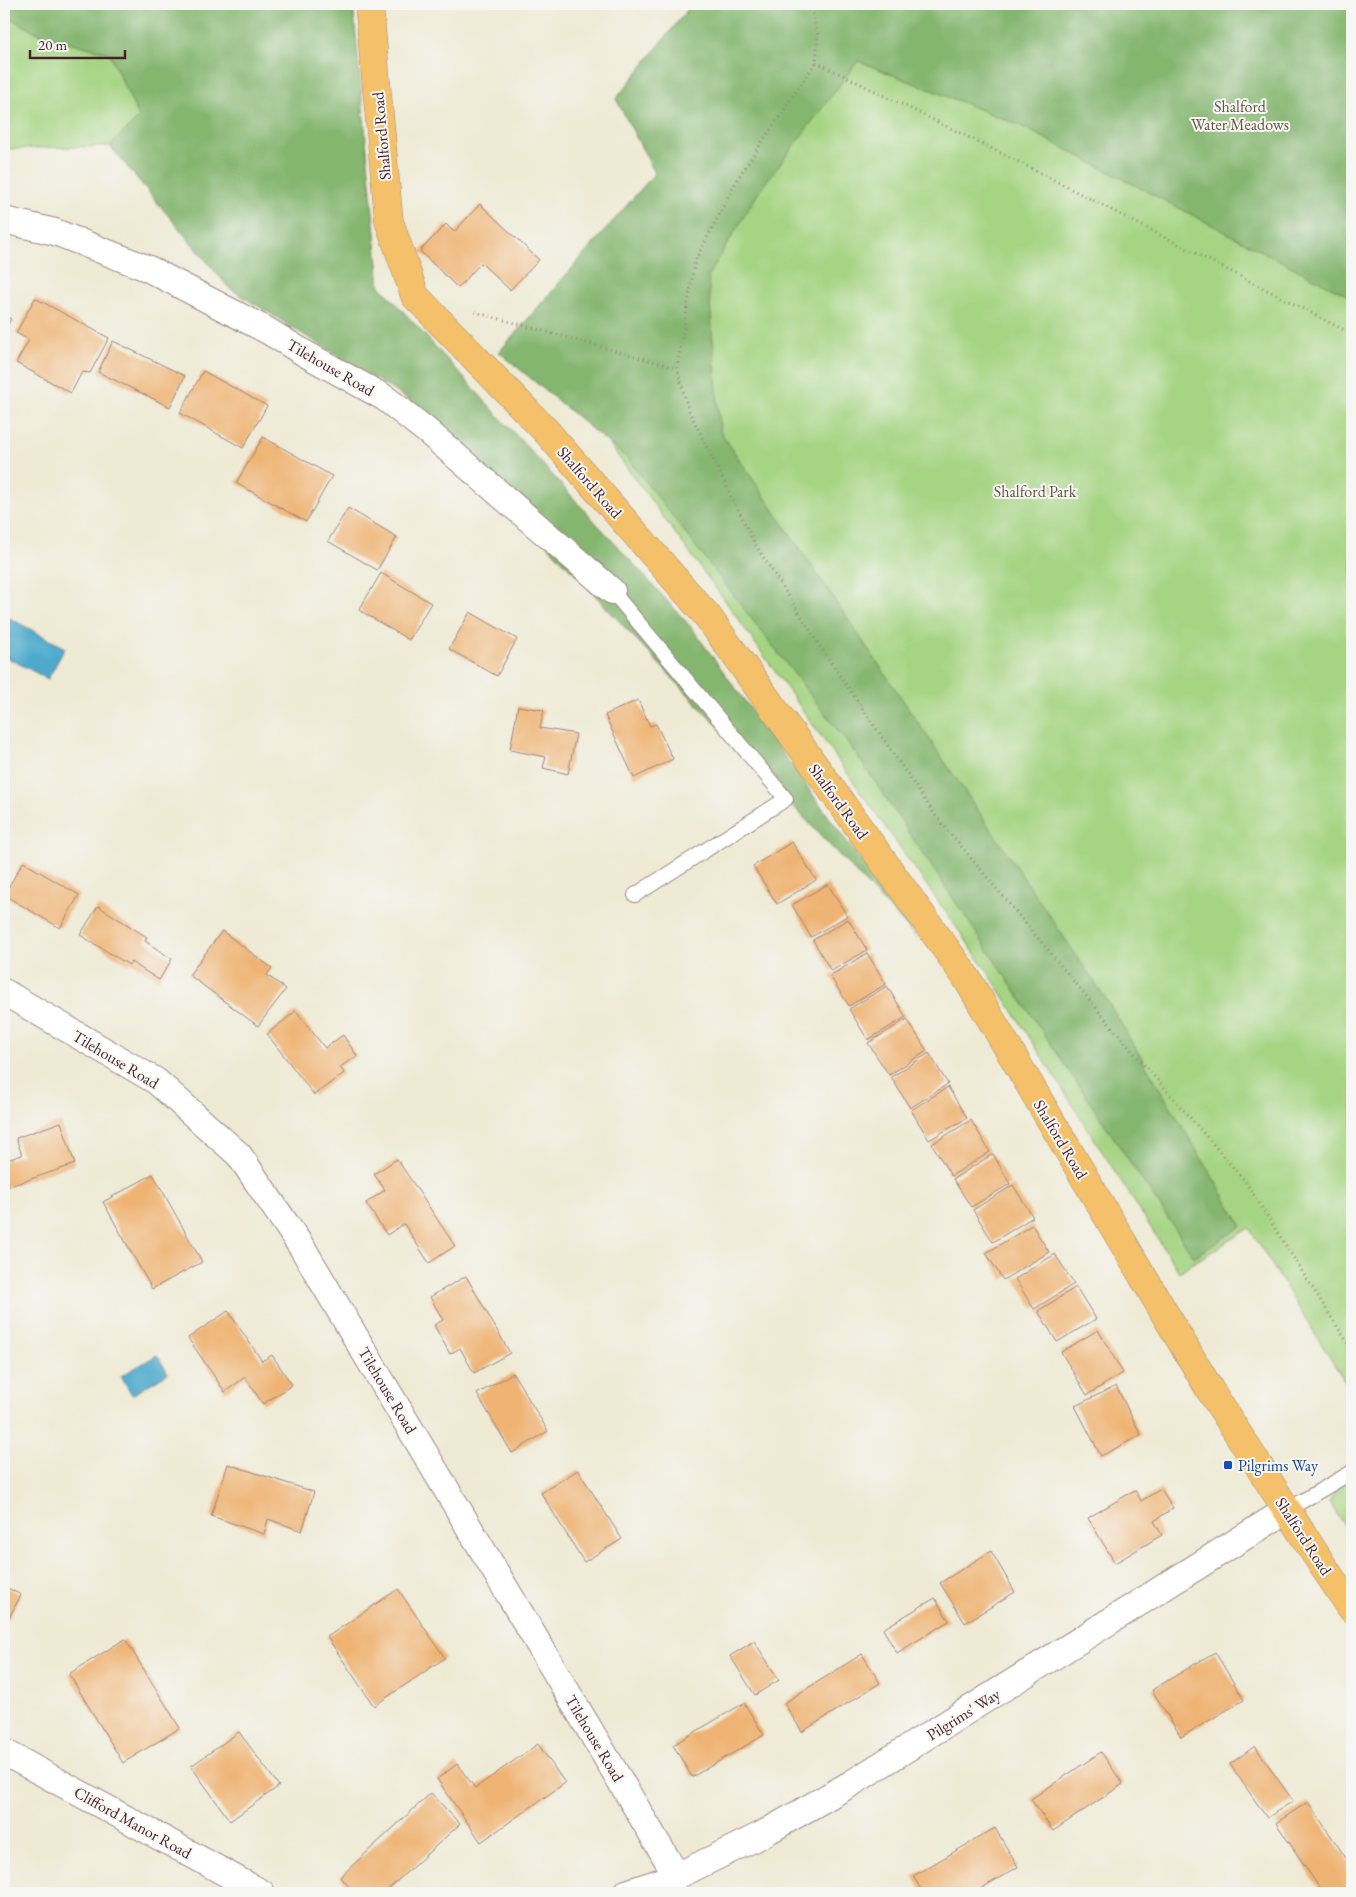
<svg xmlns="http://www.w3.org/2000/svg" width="1356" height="1897" font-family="'EB Garamond',serif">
<rect width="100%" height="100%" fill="#f6f6f2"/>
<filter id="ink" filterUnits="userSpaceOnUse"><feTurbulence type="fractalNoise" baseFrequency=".02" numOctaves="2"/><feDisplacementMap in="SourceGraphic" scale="10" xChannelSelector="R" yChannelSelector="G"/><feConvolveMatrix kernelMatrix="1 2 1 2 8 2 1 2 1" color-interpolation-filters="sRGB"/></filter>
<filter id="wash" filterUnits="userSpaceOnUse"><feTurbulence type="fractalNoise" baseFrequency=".0096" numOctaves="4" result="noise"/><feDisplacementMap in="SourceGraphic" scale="20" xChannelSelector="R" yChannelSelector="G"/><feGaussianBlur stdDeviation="1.12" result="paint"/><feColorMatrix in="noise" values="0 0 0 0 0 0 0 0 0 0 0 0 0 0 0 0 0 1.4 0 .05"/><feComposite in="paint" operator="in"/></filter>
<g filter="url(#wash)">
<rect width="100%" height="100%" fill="#eeead4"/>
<g fill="#a5d482" stroke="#787a56">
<path d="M1352 4V1393L1249 1228 1179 1272 986 969 726 602 536 345 796 31Z"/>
<path d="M4 15 42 35 109 52 139 117 110 146 4 149Z"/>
<path d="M1352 1464V1537L1329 1502Z"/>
</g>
<g fill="#84b670" stroke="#676a4e">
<path d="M4 4H353L380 286 691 627 917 938 414 403 229 288 110 146 139 117 109 53 42 35 4 15Z"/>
<path d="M692 4H1352V298L1021 126 858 61 760 190 708 276 720 431 1108 1002 1242 1226 1194 1257 856 754 629 460 499 352 655 173 616 99Z"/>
</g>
<g fill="#4eaacc" stroke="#4c647c">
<path d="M4 615 65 648 48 679 4 656Z"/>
<path d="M157 1355 168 1373 132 1395 121 1376Z"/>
</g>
<g id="blocks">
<g fill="#efb473">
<path d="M480 204 539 260 510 290 481 263 458 288 420 251 446 224 454 232Z"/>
<path d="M35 298 109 338 90 373 82 372 71 393 16 363 29 340 16 333Z"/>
<path d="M4 315 11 319 4 332Z"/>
<path d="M113 341 185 376 170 407 98 372Z"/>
<path d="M203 371 267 406 243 448 180 413Z"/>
<path d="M263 437 332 476 306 522 236 483Z"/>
<path d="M348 508 397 537 377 570 328 541Z"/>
<path d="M381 573 431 603 409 640 359 610Z"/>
<path d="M470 612 517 639 497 676 449 649Z"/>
<path d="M638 700 650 726 656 724 673 759 634 778 605 715Z"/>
<path d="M518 706 544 710 540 728 576 734 568 774 543 768 546 757 510 750Z"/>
<path d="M792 842 816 880 777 904 753 866Z"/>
<path d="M23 862 79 895 60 928 4 895Z"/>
<path d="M828 884 847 916 811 937 792 905Z"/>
<path d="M98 906 147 937 145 941 172 959 159 980 131 962 129 965 80 935Z"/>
<path d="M848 919 867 950 831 971 813 940Z"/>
<path d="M222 931 272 968 267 975 286 989 258 1026 189 975Z"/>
<path d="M867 953 886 984 849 1006 830 976Z"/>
<path d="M887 986 906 1017 868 1040 849 1009Z"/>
<path d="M296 1011 325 1048 343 1035 357 1056 340 1067 344 1073 314 1095 267 1034Z"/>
<path d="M907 1019 927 1051 889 1075 868 1043Z"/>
<path d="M929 1053 948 1084 910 1108 891 1077Z"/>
<path d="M948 1087 967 1118 929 1140 911 1110Z"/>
<path d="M971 1120 990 1152 951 1176 932 1144Z"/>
<path d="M61 1122 75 1164 4 1188V1161L22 1155 16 1138Z"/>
<path d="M993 1154 1010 1184 971 1207 953 1179Z"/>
<path d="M397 1159 455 1246 429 1263 404 1224 387 1235 366 1203 385 1190 374 1174Z"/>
<path d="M153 1174 202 1262 152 1289 103 1202Z"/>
<path d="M1013 1185 1033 1217 993 1242 973 1210Z"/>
<path d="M1032 1225 1049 1252 1003 1280 986 1253Z"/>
<path d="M1055 1254 1074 1284 1034 1309 1015 1279Z"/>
<path d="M466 1276 510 1353 474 1373 460 1348 450 1354 434 1325 443 1320 430 1297Z"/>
<path d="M1076 1287 1096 1319 1057 1342 1038 1311Z"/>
<path d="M228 1311 262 1361 272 1355 292 1385 263 1404 245 1377 225 1392 188 1338Z"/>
<path d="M1098 1330 1123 1373 1087 1395 1061 1352Z"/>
<path d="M513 1373 548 1431 512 1453 477 1394Z"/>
<path d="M1116 1386 1141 1435 1101 1456 1075 1406Z"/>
<path d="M228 1464 314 1492 302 1531 268 1519 264 1534 211 1516Z"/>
<path d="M578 1470 622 1539 584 1562 541 1493Z"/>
<path d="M1161 1489 1173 1508 1154 1521 1162 1535 1115 1563 1088 1518 1135 1490 1141 1501Z"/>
<path d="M991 1551 1015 1592 965 1623 940 1583Z"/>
<path d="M4 1586 21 1595 4 1627Z"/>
<path d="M398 1589 445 1658 374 1706 327 1637Z"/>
<path d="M935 1598 949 1621 897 1653 883 1629Z"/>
<path d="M125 1639 180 1728 123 1763 69 1674Z"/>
<path d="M754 1641 779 1680 755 1695 730 1656Z"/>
<path d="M1215 1652 1244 1700 1181 1737 1152 1690Z"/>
<path d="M862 1654 880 1683 802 1732 784 1703Z"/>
<path d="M744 1703 764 1735 692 1777 673 1745Z"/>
<path d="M239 1732 279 1786 230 1821 191 1766Z"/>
<path d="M538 1744 565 1783 481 1842 437 1779 457 1764 475 1788Z"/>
<path d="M1255 1746 1293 1801 1267 1818 1230 1764Z"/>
<path d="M1101 1752 1123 1784 1053 1831 1031 1799Z"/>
<path d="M431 1793 460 1824 384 1893H355L340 1877Z"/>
<path d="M1308 1802 1352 1867V1883L1337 1893H1323L1276 1823Z"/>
<path d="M995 1828 1018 1867 973 1893H923L913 1876Z"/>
</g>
</g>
</g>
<g filter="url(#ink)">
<use href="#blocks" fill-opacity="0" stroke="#9c8480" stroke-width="1"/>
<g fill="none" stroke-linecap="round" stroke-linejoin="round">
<defs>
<g id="service">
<path d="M612 591 786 799 635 895"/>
<path d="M1287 1510 1352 1472"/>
</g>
<g id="minor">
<path d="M4 220 55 232 149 269 268 331 304 353 385 398 427 431 612 591"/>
<path d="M4 992 156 1081 239 1155 303 1249 677 1876"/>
<path d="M4 1752 262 1893"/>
<path d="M626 1893 677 1876 761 1835 852 1783 1287 1510"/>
</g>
<path id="primary" d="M369 4 389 221 415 296 546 431 708 617 966 977 1210 1390 1321 1563 1352 1609"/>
</defs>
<use href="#service" stroke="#9c8480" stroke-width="16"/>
<use href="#minor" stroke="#9c8480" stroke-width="28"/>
<use href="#primary" stroke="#9c8480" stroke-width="29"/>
<g stroke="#9c8480" stroke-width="3" stroke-dasharray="1 4" stroke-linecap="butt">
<path d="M810 4 818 35 816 62 738 178 695 261 677 368 688 409 755 544 822 649 935 815 1128 1046 1245 1181 1352 1350"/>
<path d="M816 62 1015 160 1352 334"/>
<path d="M475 312 677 368"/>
</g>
<use href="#service" stroke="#fff" stroke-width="14"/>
<use href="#minor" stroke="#fff" stroke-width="26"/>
<use href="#primary" stroke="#f4c16a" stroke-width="28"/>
</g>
</g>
<rect fill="#1a4fb4" stroke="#f6f6f2" stroke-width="2" x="1223" y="1460" width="10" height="10" rx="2.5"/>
<g text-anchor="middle" stroke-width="4" stroke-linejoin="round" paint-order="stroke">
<g font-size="16" fill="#655545" stroke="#f6f6f2">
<text x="1240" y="112">Shalford<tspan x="1240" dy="18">Water Meadows</tspan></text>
<text x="1035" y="497">Shalford Park</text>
</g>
<g font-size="16" fill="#4a1f2b" stroke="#f6f6f2">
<text transform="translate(381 136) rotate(-95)" y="6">Shalford Road</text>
<text transform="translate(331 367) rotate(30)" y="6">Tilehouse Road</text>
<text transform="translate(590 482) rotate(49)" y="6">Shalford Road</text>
<text transform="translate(839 801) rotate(54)" y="6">Shalford Road</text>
<text transform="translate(116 1059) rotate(31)" y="6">Tilehouse Road</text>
<text transform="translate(1061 1139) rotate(59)" y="6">Shalford Road</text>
<text transform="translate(388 1390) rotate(59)" y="6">Tilehouse Road</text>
<text transform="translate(1304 1536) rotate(57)" y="6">Shalford Road</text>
<text transform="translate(963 1714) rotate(-32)" y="6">Pilgrims' Way</text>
<text transform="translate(595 1738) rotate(59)" y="6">Tilehouse Road</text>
<text transform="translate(133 1822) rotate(29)" y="6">Clifford Manor Road</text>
</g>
<g font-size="16" fill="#164399" stroke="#f6f6f2" text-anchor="start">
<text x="1238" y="1471">Pilgrims Way</text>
</g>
</g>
<rect width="1356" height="1897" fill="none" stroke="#f6f6f2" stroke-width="20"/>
<path d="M30 50v8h95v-8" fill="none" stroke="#4a1f2b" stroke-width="2.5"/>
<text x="38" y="50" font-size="15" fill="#4a1f2b" stroke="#f6f6f2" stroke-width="4" paint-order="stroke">20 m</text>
</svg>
